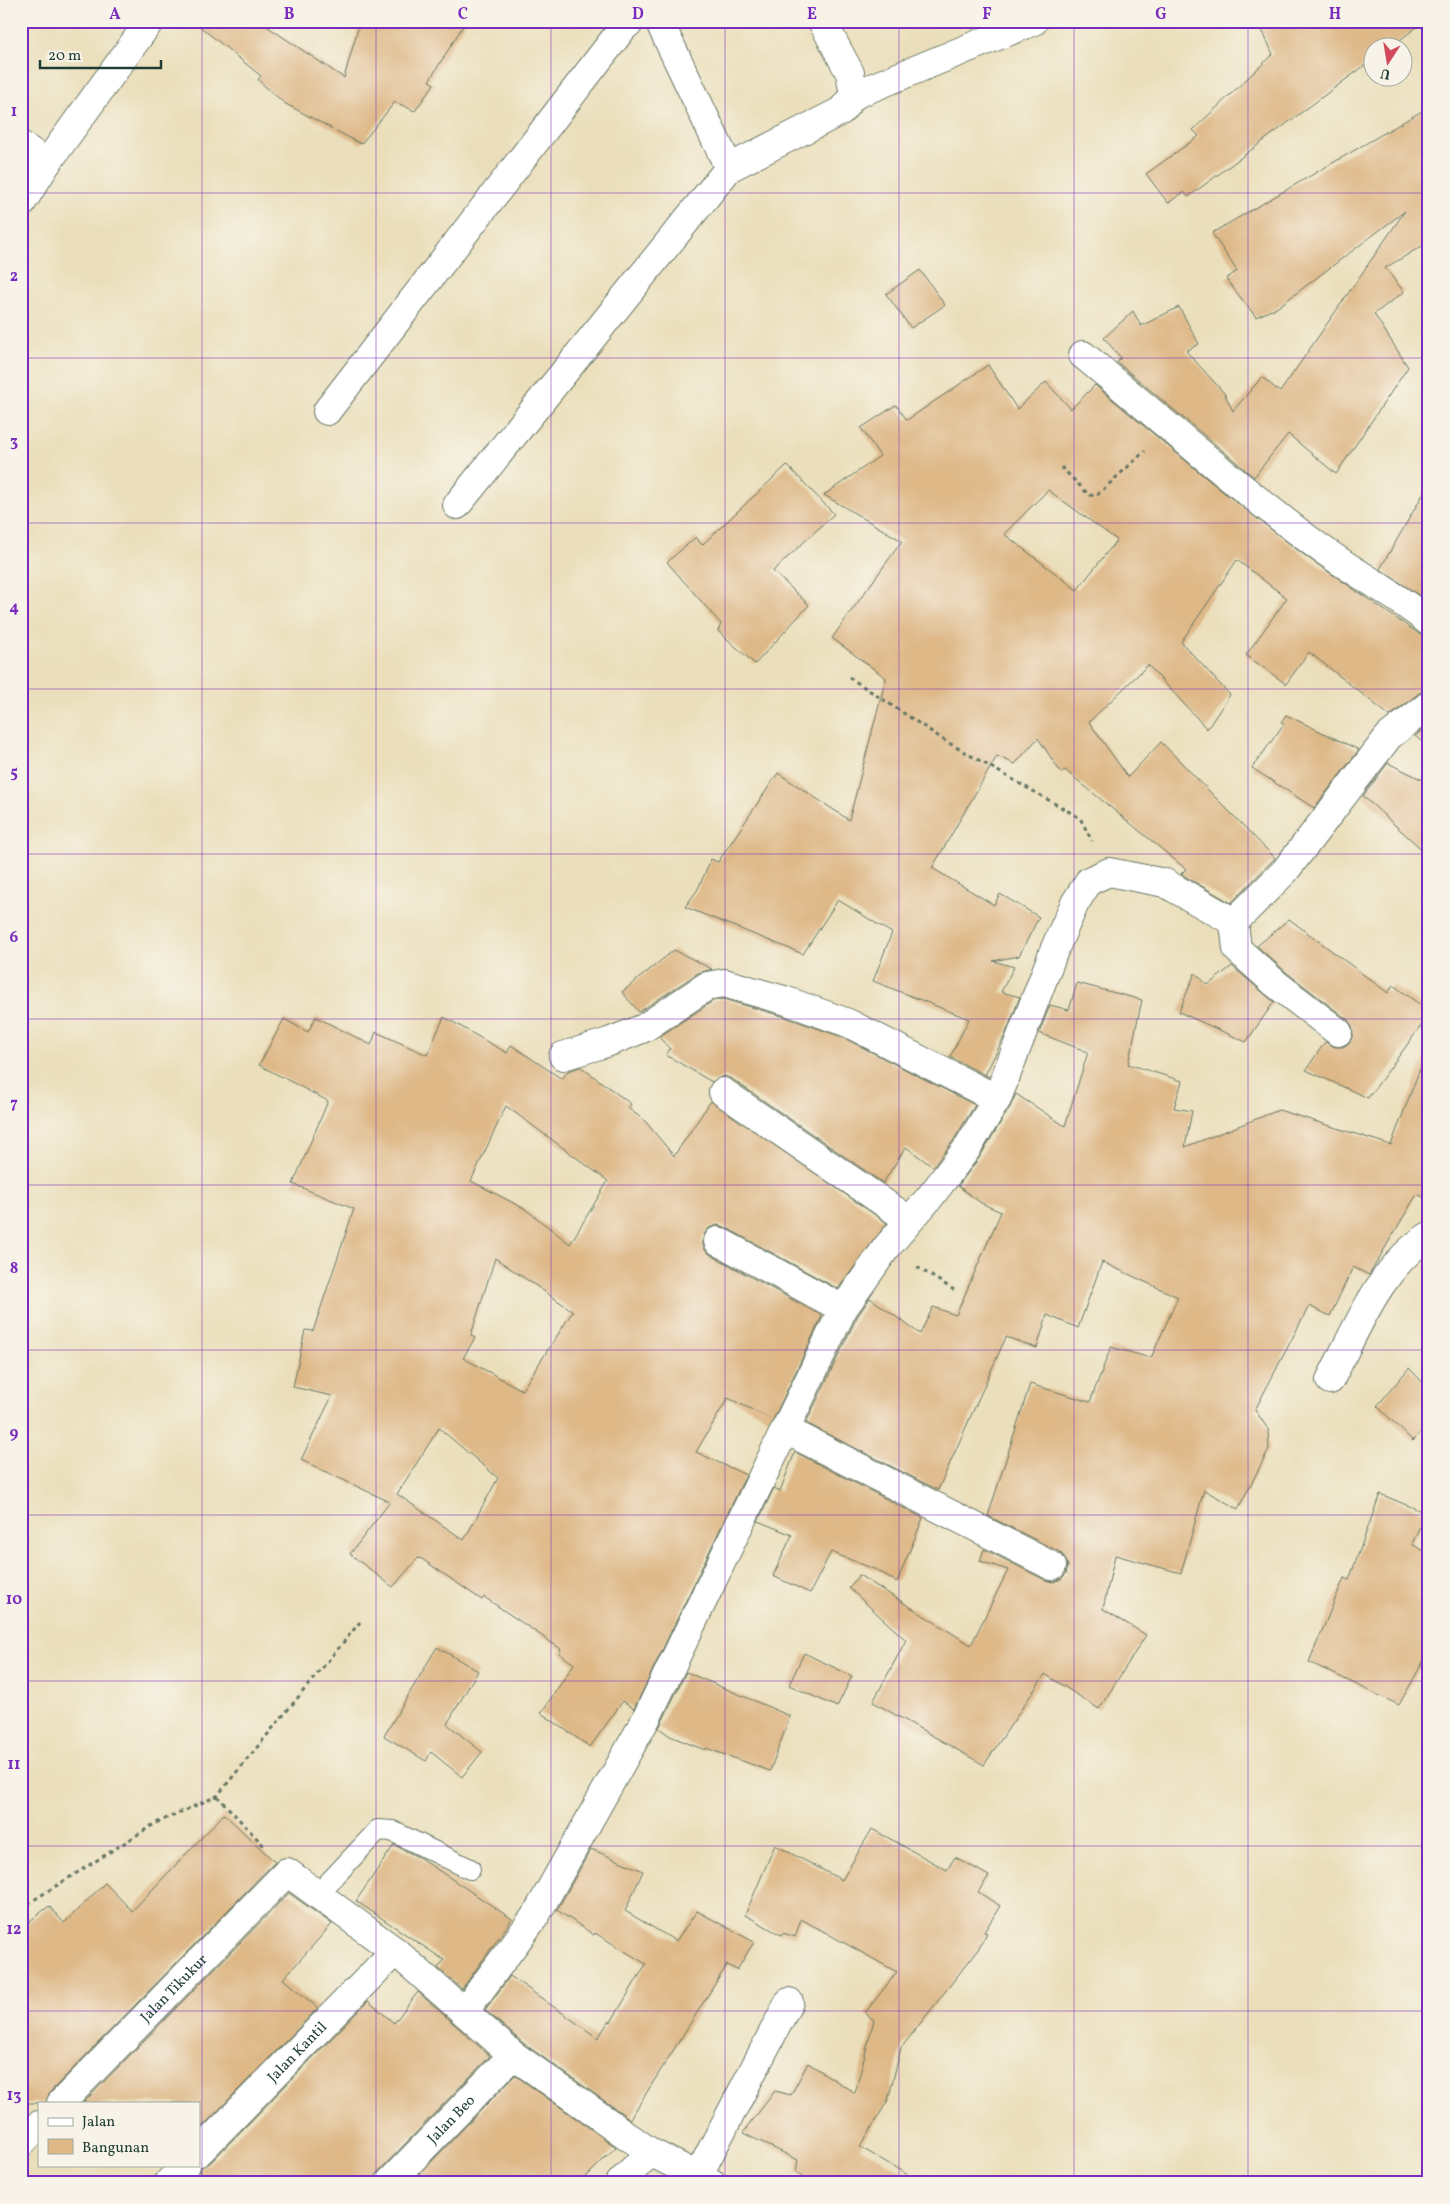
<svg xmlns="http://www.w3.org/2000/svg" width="1450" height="2204" font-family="Vollkorn,serif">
<rect width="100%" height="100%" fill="#f7f3e8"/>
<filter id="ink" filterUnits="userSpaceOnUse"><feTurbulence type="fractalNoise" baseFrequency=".02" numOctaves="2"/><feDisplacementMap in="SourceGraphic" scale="10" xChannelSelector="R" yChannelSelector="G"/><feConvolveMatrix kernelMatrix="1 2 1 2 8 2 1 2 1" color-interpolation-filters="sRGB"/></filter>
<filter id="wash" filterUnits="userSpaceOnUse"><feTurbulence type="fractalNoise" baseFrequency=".0096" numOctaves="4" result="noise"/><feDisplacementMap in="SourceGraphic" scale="20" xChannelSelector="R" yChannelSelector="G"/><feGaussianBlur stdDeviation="1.12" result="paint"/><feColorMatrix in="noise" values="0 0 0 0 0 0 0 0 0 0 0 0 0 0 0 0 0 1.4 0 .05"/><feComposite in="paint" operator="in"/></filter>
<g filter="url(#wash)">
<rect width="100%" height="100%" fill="#ebdfbb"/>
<g id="blocks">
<g fill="#deb887" fill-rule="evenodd">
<path d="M193 21H259L344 78 360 21H466L429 81 434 84 415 111 395 102 361 144 284 103 258 80 261 76Z"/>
<path d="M1258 21H1425L1389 48H1372V60L1188 197 1184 192 1168 203 1146 174 1199 136 1193 130 1273 54Z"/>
<path d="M1429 107V242L1385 268 1404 292 1374 314 1408 367 1336 474 1288 434 1254 477 1117 362 1121 358 1104 338 1133 311 1141 326 1179 307 1199 344 1186 351 1224 393 1233 411 1262 377 1280 392 1405 211 1278 307 1256 317 1226 279 1237 271 1212 233Z"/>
<path d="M920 270 945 305 911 328 886 294Z"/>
<path d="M988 365 1017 409 1046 382 1071 409 1095 385 1217 487 1307 557 1419 634 1429 637V690L1419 693 1390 716 1309 652 1286 684 1246 655 1287 598 1237 560 1181 642 1230 695 1207 729 1148 665 1089 722 1128 777 1161 742 1275 858 1231 903 1181 874 1186 869 1065 770 1061 773 1038 738 1015 764 997 756 932 868 994 905 1000 894 1039 917 1019 956 993 961 1014 967 1001 992 1020 997 1006 1033 985 1075 989 1077 950 1057 969 1019 873 981 892 933 838 900 803 954 685 907 698 889 711 859 718 862 778 773 849 820 886 678 832 638 902 541 824 495 880 456 861 428 896 405 907 420ZM1048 490 1117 540 1077 590 1004 534Z"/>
<path d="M787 465 834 514 773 571 809 605 755 664 718 631 721 624 667 562 696 537 702 545Z"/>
<path d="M1429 484V602L1380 569Z"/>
<path d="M1286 715 1359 750 1314 808 1252 768 1284 724 1281 722Z"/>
<path d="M1429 725V747L1415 736Z"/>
<path d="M1388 763 1429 783V856L1363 796Z"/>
<path d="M1289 919 1388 993 1393 985 1429 1011V1015L1368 1098 1306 1070 1325 1042 1335 1047H1343L1350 1042 1353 1034 1352 1026 1348 1020 1286 972 1257 946Z"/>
<path d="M674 950 712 969 698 973 639 1012 622 992Z"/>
<path d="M1232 966 1274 1002 1246 1042 1179 1012 1195 973 1208 985Z"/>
<path d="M1077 983 1142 1000 1128 1064 1182 1081 1174 1108 1192 1111 1185 1147 1279 1110 1391 1145 1426 1053 1429 1054V1200L1417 1194 1369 1275 1353 1267 1330 1316 1309 1306 1255 1410 1268 1429 1269 1449 1238 1509 1204 1490 1181 1573 1115 1555 1103 1609 1146 1635 1099 1709 1045 1674 984 1765 873 1702 906 1640 849 1588 859 1575 971 1645 1008 1570 980 1561 984 1549 1045 1580 1053 1582 1061 1579 1066 1574 1068 1566 1065 1558 1060 1552 988 1516 1030 1384 1090 1402 1111 1347 1151 1358 1178 1297 1102 1262 1078 1328 1047 1315 1037 1348 1006 1337 938 1490 806 1423 857 1317 870 1298 920 1334 933 1307 956 1315 1001 1212 981 1203 958 1186 979 1158 1010 1107 1016 1094 1065 1126 1088 1052 1039 1033 1050 1005 1069 1010Z"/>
<path d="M723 999 782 1016 842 1037 975 1105 953 1141 933 1167 906 1147 883 1183 732 1079 724 1076 712 1082 666 1055 670 1049 659 1037 713 1001Z"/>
<path d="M316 1017 371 1045 376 1032 427 1055 444 1017 507 1053 511 1045 562 1079 568 1071 581 1067 631 1104 628 1108 645 1121 674 1156 711 1101 887 1223 838 1289 725 1227 717 1225 709 1228 705 1233 702 1242 705 1250 711 1255 822 1316 773 1420 728 1398 696 1452 746 1475 634 1709 623 1701 590 1747 541 1713 574 1664 559 1653 561 1649 484 1597 482 1600 422 1559 418 1558 393 1587 350 1554 390 1502 301 1460 332 1396 293 1387 305 1330 313 1331 354 1209 293 1184 328 1101 259 1065 284 1019 308 1032ZM506 1106 608 1181 570 1244 525 1209 471 1181ZM495 1258 573 1311 522 1390 463 1358 475 1338 471 1335ZM439 1428 498 1478 464 1540 397 1494Z"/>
<path d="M1409 1368 1429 1389V1424L1413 1441 1377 1406Z"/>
<path d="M795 1452 923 1518 897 1582 879 1571 831 1552 810 1593 773 1576 792 1535 758 1521 774 1488 780 1491Z"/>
<path d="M1380 1494 1426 1513 1412 1544 1429 1554V1651L1399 1705 1309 1662 1344 1578 1349 1580Z"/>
<path d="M437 1647 478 1671 447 1724 482 1752 462 1777 431 1752 426 1761 384 1736Z"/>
<path d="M804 1653 852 1676 837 1707 789 1685Z"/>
<path d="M686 1672 790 1716 770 1771 706 1748 705 1750 670 1736 659 1728Z"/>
<path d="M224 1814 275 1862 50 2092 46 2103H21V1928L49 1906 64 1923 105 1883 132 1911Z"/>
<path d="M872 1829 947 1870 955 1857 989 1876 978 1892 1000 1906 984 1932 987 1933 977 1951 901 2048 888 2100 860 2147 922 2183H814L796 2172 798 2160 743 2133 775 2091 791 2095 808 2063 855 2093 874 2020 865 2013 897 1972 801 1919 795 1937 783 1933 781 1935 745 1915 775 1845 842 1880Z"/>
<path d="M394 1845 420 1858 512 1919 462 1989 438 1968 444 1960 356 1901Z"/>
<path d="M591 1849 643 1871 625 1911 676 1941 697 1911 754 1942 737 1970 727 1965 630 2119 523 2043 485 2010 510 1976 598 2038 609 2021 611 2022 646 1964 595 1933 594 1935 557 1910Z"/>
<path d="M289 1893 332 1924 283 1979 318 2008 199 2130V2103H83Z"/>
<path d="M418 1992 490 2056 378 2172 374 2183H199L201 2167 210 2163 368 2001 394 2023Z"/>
<path d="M515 2075 616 2147 580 2183H411Z"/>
</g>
</g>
</g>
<g filter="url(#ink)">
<use href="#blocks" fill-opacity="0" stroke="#667663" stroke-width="1"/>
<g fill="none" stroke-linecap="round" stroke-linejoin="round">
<defs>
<path id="lane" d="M318 1894 378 1830 392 1831 470 1869"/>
<g id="street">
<path d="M659 21 729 168"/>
<path d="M854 95 1034 21"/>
<path d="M21 145 47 163"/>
<path d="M21 204 47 163 150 21"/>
<path d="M1083 355C1160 418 1235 485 1316 545 1353 572 1394 593 1429 622"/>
<path d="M327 411 623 28 631 21"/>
<path d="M457 505 729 168 841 111 854 95 850 73 822 21"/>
<path d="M1234 922 1237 949 1276 984 1338 1032"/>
<path d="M563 1056 609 1042 644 1028 707 986 724 983 787 1001 848 1023 997 1099"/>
<path d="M723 1092 909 1220"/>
<path d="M718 1241 843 1309"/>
<path d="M1330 1380C1355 1332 1381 1265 1429 1236"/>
<path d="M786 1430 1052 1566"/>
<path d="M464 2012 536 1915 646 1719 843 1309 886 1248 930 1197 966 1150 997 1099 1055 948 1075 903 1089 881 1109 872 1165 883 1234 922 1285 871 1389 736 1429 705"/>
<path id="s1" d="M61 2103 287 1872 395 1951 513 2055 650 2152 712 2183"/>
<path d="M21 2143 39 2125"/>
<path id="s2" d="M199 2152 395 1951"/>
<path d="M699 2174 789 2002"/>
<path d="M168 2183 186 2165"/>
<path id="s3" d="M389 2183 513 2055"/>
<path d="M620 2183 650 2152"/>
</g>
</defs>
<use href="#lane" stroke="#667663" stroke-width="22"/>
<use href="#street" stroke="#667663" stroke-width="30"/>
<g stroke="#667663" stroke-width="3" stroke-dasharray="4 4" stroke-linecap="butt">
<path d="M1061 467 1089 495 1096 496 1145 451"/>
<path d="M849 677 947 742 1080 818 1092 841"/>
<path d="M917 1267 954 1290"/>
<path d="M217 1796 265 1847"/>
<path d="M21 1908 156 1823 217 1796 360 1622"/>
</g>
<use href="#lane" stroke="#fff" stroke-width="20"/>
<use href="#street" stroke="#fff" stroke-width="28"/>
</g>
</g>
<path fill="none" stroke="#7b2cbf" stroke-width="1" stroke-opacity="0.55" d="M202 21V2183M376 21V2183M551 21V2183M725 21V2183M899 21V2183M1074 21V2183M1248 21V2183M21 193H1429M21 358H1429M21 523H1429M21 689H1429M21 854H1429M21 1019H1429M21 1185H1429M21 1350H1429M21 1515H1429M21 1681H1429M21 1846H1429M21 2011H1429"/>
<g text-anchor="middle" stroke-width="4" stroke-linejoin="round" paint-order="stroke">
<g font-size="15" fill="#1f3d34" stroke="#f7f3e8">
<text dy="5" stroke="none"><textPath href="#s1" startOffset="161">Jalan Tikukur</textPath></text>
<text dy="5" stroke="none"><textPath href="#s2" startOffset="140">Jalan Kantil</textPath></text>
<text dy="5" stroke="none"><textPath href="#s3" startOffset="89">Jalan Beo</textPath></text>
</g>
</g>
<rect width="1450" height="2204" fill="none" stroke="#f7f3e8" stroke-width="55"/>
<rect x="38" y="2102" width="162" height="65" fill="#f7f3e8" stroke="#a1aaa0"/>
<rect x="48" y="2118" width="25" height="8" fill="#ffffff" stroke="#a1aaa0"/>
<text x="82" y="2126" font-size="15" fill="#1f3d34">Jalan</text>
<rect x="48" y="2139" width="25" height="15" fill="#deb887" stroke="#a1aaa0"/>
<text x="82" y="2152" font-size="15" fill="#1f3d34">Bangunan</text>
<g transform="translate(1388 62) rotate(192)"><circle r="24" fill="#f7f3e8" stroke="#a1aaa0"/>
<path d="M0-4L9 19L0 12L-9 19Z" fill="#d1495b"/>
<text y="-8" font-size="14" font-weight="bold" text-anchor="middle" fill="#1f3d34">U</text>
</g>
<path d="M40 60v8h121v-8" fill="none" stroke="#1f3d34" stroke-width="2.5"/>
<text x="48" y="60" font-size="15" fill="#1f3d34" stroke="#f7f3e8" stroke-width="4" paint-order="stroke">20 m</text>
<rect x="28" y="28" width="1394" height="2148" fill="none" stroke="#7b2cbf" stroke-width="2"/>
<g font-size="16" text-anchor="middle" font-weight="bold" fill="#7b2cbf">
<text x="115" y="19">A</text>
<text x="289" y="19">B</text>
<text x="463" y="19">C</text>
<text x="638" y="19">D</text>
<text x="812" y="19">E</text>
<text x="987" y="19">F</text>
<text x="1161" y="19">G</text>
<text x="1335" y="19">H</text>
<text x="14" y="116">1</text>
<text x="14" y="281">2</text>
<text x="14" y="446">3</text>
<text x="14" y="612">4</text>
<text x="14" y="777">5</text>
<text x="14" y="942">6</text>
<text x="14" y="1108">7</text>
<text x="14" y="1273">8</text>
<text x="14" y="1438">9</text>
<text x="14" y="1604">10</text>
<text x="14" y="1769">11</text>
<text x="14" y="1934">12</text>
<text x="14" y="2100">13</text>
</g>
</svg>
